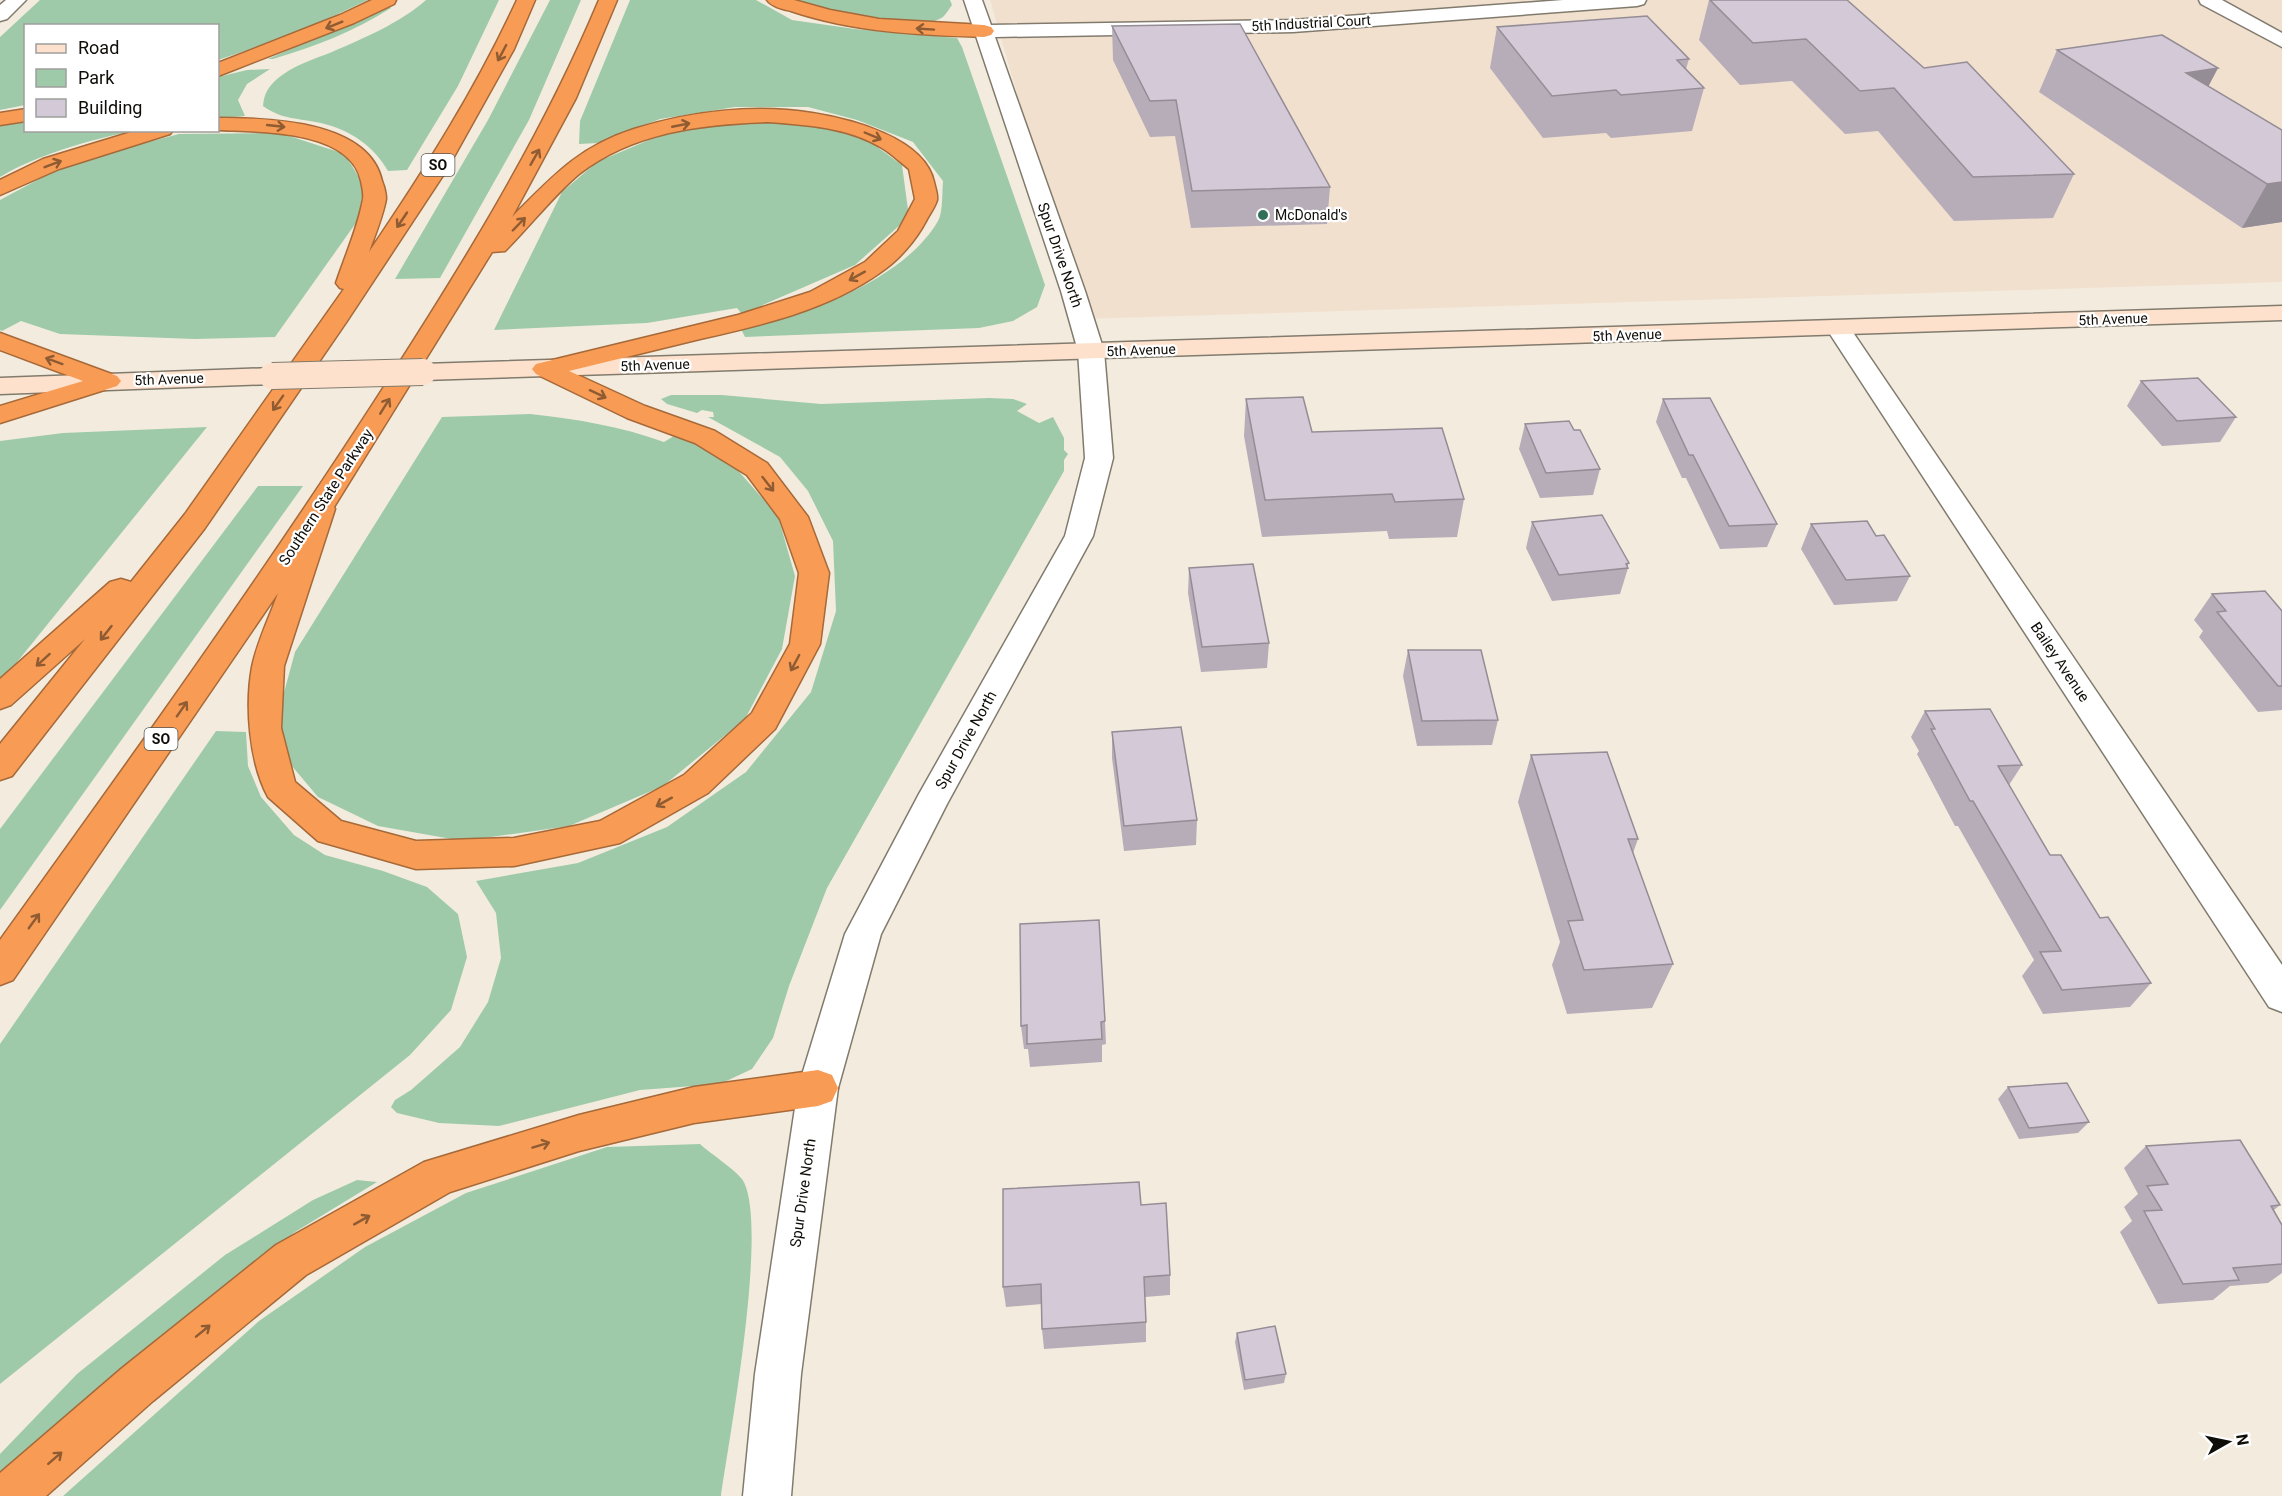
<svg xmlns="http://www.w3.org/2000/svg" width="2282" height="1496" font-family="Roboto,sans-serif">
<rect width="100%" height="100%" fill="#f3ecde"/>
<path fill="#f2e0cf" d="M990 0H2282V282L1082 319Z"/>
<g fill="#9fcaaa">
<path d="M40 0H368L292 35 218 60V26H26L25 105 0 110V37Z"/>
<path d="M426 0H499L458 86 407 170 388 171C373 145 350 130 321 123 299 118 282 120 263 106 264 94 268 87 277 79 292 66 314 59 332 52 364 38 400 23 426 0Z"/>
<path d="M550 0H581L529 120 440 278 395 279 488 120Z"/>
<path d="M630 0H756L792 20 855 29 957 38 962 47 1045 285 1037 307 1013 321 979 328 745 337 741 329C804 316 903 281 938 221 943 212 942 192 943 181L913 142 857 120 808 107H735L660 119 598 143 579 144 580 121Z"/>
<path d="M799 0H950L952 5C949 9 946 14 943 17 912 37 843 13 809 5Z"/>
<path d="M389 6 391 8C353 32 316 46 273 59H268Z"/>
<path d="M270 69 247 84 238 100 245 116 218 118V77L247 70Z"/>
<path d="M788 120C809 125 844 128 862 138 876 145 889 156 902 165L909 217 855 265 742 314 737 308 647 323 494 330 562 192 597 162 656 137 723 122Z"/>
<path d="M25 121 26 130 134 131C92 139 36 155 0 177V125Z"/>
<path d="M280 133 345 154 364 186 358 220 275 337 195 339 60 334 21 321 2 331 0 330V200L69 163 179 134Z"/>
<path d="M671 395H722L821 404 989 398 1013 399 1027 404 1017 411 1039 423 1053 417 1064 438V450L1068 454 1064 460V471L827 888 789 986 773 1038 752 1069 720 1084 640 1090 499 1126 439 1123 397 1113 391 1107 395 1100 411 1090 460 1047 488 1002 501 958 496 913 476 881 578 863 667 827 746 772 811 692 836 611 833 541 808 491 780 457 708 417H714L713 412 702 410 697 413 667 404 661 399Z"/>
<path d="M530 414C576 419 620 426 664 442L677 434 734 466 778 516 795 576 782 649 745 719 663 786 569 826 463 841 378 826 318 797 286 759 279 711 295 652 442 417Z"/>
<path d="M207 427 9 672 0 679V441L63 433Z"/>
<path d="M258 486H303L0 910V829Z"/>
<path d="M216 731 246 732 248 766 261 797 294 835 325 855 383 871 427 887 458 914 467 957 451 1010 410 1055 0 1384V1044Z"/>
<path d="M700 1144C711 1154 733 1168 742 1179 770 1220 729 1439 721 1496H63L259 1321 365 1247 466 1193 607 1147Z"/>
<path d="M357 1180 377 1182 295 1232 163 1334 0 1476V1454L77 1374 225 1255 313 1200Z"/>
</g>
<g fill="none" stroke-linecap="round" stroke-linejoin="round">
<defs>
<g id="minor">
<path d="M964 0H982L991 25 1293 20 1563 0H1646L1644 4 1637 6 1293 32 995 37 1085 291 1104 351 1113 458 1093 536 947 804 881 934 838 1088 801 1374 791 1496H743L755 1374 798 1088 845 934 919 794 1065 536 1085 458 1078 351 1061 291Z"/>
<path d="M2199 0H2222L2282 33V47L2201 4Z"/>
<path d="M1838 321 1847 323 1850 328 2282 965V1012L2269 1007 1826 328 1829 323Z"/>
</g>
<path id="tertiary" d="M6 0H26L7 19 0 21V5Z"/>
<g id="secondary">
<path d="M2282 306V320L423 380 414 377 410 372 414 367 423 364Z"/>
<path d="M272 368 281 371 285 376 281 381 272 384 0 394V378Z"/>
</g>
<g id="motorway">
<path d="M372 0H396L394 4 354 23 218 76V63L340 15Z"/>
<path d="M517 0H535L514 49 446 171 347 321 205 528 12 776 0 780V744L85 639 11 705 0 709V679L110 582 121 579 131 582 185 514 344 289 340 288 336 283C345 256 358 227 363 199 364 193 362 187 361 181 350 129 258 132 218 130V118C267 118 369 120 382 181 384 186 386 193 386 199 383 216 375 235 369 252 424 171 476 89 517 0Z"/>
<path d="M599 0H617L576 98 512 217C552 177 578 147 634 129 690 111 754 104 812 113 851 119 925 138 934 182 935 187 938 195 937 200 935 207 929 215 926 221 916 240 899 260 881 272 828 310 762 325 700 339 656 350 613 360 569 371L645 406 715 431 767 463 808 517 829 573 820 644 775 729 708 793 620 843 514 866 416 869 318 841 268 797C249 762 245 705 252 667 257 642 270 616 278 593L13 980 0 985V940C129 761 258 582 378 396 460 269 540 141 599 0ZM768 122C806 125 848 127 882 148 892 154 900 162 909 169L915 199 898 231 865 262 810 292 738 315 536 364 532 369 536 374 627 418 695 443 747 475 780 519 799 573 790 644 752 713 684 775 600 821 514 838 416 841 341 821 295 782 281 728 284 666 335 509 334 507 492 252 505 251C529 227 554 195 579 174 633 132 702 124 768 122Z"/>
<path d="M767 0H794L830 10 879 19 984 25 991 27 994 31 991 35 984 37C919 35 853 32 791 11 783 9 772 7 767 0Z"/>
<path d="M26 109V121L0 125V113Z"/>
<path d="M138 130H173L170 134 59 169 0 195V180L43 159Z"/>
<path d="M0 333 117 376 121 381 117 386 0 423V406L83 381 0 350Z"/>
<path d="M818 1070 832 1075 838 1088 832 1101 818 1106 694 1123 579 1151 450 1192 306 1275 153 1401 46 1496H0V1473L121 1369 276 1245 424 1162 579 1115 694 1087Z"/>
</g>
</defs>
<use href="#minor" stroke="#817b6e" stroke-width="3"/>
<use href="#tertiary" stroke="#817b6e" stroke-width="3"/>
<use href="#secondary" stroke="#817b6e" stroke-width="3"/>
<use href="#motorway" stroke="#a66939" stroke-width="3"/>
<use href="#minor" fill="#fff" fill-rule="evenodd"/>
<use href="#tertiary" fill="#fff" fill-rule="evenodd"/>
<use href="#secondary" fill="#fde1cc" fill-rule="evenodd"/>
<use href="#motorway" fill="#f89b54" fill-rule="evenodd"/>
<defs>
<path id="secondary-bridge" d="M272 376 423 372"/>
</defs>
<use href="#secondary-bridge" stroke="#817b6e" stroke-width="28" stroke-linecap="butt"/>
<use href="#secondary-bridge" stroke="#fde1cc" stroke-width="26"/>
</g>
<g fill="#b6adb8">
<path d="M1709 0H1847L1924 68 2074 174 2053 218 1954 221 1878 131 1845 134 1792 81 1740 85 1699 40Z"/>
<path d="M1112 26 1330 187 1327 224 1191 228 1175 136 1150 137 1113 60Z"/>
<path d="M1497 27 1689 59 1686 69 1704 88 1692 131 1611 138 1606 133 1543 138 1490 68Z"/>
<path d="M2057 50 2218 68 2208 86 2282 130V222L2242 228 2039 92Z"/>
<path d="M2141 381 2236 417 2220 442 2162 446 2127 406Z"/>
<path d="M1246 399 1312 432 1464 499 1457 537 1389 539 1387 531 1262 537 1244 436Z"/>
<path d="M1663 399 1777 524 1767 547 1720 549 1686 478H1682L1656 422Z"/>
<path d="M1525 424 1574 430 1600 469 1593 495 1540 498 1519 449Z"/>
<path d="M1532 522 1629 563 1627 567 1628 568 1620 594 1552 601 1526 548Z"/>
<path d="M1811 524 1876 536 1910 576 1897 601 1834 605 1801 549Z"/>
<path d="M1189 568 1269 643 1267 668 1201 672 1188 593Z"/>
<path d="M2212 594 2282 611V710L2258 712 2199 637 2203 631 2194 620Z"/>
<path d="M1408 650 1498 720 1492 745 1417 746 1403 676Z"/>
<path d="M1925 711 2022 765 2009 785 2050 855 2151 983 2130 1007 2043 1014 2022 976 2034 960 1958 826H1955L1917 754 1919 751 1911 737Z"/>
<path d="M1112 732 1197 820 1196 845 1124 851 1112 758Z"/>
<path d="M1531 755 1638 839 1633 853 1673 964 1652 1008 1567 1014 1552 965 1560 942 1518 802Z"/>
<path d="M1105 1021 1106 1044 1102 1045V1062L1030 1067 1028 1049H1024L1021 1026Z"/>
<path d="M2008 1087 2089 1122 2078 1133 2019 1139 1998 1099Z"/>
<path d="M2146 1146 2280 1205 2274 1210 2282 1225V1273L2268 1283 2230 1286 2213 1300 2158 1304 2120 1232 2132 1221 2124 1207 2138 1194 2124 1168Z"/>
<path d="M1141 1205 1170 1275V1295L1145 1297 1146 1322V1342L1044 1349 1042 1329V1304L1006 1307 1003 1287Z"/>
<path d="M1237 1333 1286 1374 1284 1383 1244 1390 1235 1342Z"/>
</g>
<g fill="#948d96">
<path d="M2218 68 2196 110 2186 73Z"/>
<path d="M2282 182V222L2242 228 2267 184Z"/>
</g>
<g fill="#d4c9d6" stroke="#948d96" stroke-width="1.5">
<path d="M1710 0H1847L1924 68 1967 62 2074 174 1973 177 1894 88 1860 91 1806 39 1753 43Z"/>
<path d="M1647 16 1689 59 1677 60 1704 88 1621 95 1616 90 1552 96 1497 27Z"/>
<path d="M1240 24 1330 187 1192 191 1176 100 1150 101 1112 26Z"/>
<path d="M2162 35 2218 68 2186 73 2282 130V182L2267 184 2057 50Z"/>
<path d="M2198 378 2236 417 2177 421 2141 381Z"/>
<path d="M1303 397 1312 432 1442 428 1464 499 1395 502 1392 494 1265 500 1246 399Z"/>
<path d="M1710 398 1777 524 1729 526 1693 455H1689L1663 399Z"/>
<path d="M1569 421 1574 430H1580L1600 469 1546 473 1525 424Z"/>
<path d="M1602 515 1629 563 1626 564 1628 568 1559 575 1532 522Z"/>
<path d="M1867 521 1876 536 1884 535 1910 576 1846 580 1811 524Z"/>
<path d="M1253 564 1269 643 1202 647 1189 568Z"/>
<path d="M2265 591 2282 611V686H2278L2217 612 2226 611 2212 594Z"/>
<path d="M1408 650H1481L1498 720 1422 721Z"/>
<path d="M1990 709 2022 765 1998 766 2050 855H2061L2100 918 2108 917 2151 983 2062 990 2040 952 2061 951 1973 801H1970L1931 729H1935L1925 711Z"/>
<path d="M1181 727 1197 820 1124 826 1112 732Z"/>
<path d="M1607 752 1638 839H1628L1673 964 1584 970 1568 921 1583 920 1531 755Z"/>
<path d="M1099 920 1105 1021 1101 1022 1102 1039 1027 1044V1025L1021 1026 1020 924Z"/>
<path d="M2067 1083 2089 1122 2029 1128 2008 1087Z"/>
<path d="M2240 1140 2280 1205 2271 1206 2282 1225V1264L2233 1268 2239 1280 2183 1284 2144 1211 2162 1210 2147 1186 2168 1184 2146 1146Z"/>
<path d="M1139 1182 1141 1205 1166 1203 1170 1275 1144 1277 1146 1322 1042 1329 1041 1284 1003 1287V1189Z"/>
<path d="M1275 1326 1286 1374 1245 1380 1237 1333Z"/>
</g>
<defs><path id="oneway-shaft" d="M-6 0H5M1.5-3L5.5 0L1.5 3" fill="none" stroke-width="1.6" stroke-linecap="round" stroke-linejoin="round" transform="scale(1.5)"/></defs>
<g stroke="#8f5b32">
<use href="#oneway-shaft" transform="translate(334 25) rotate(158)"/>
<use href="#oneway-shaft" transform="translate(925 29) rotate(-176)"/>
<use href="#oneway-shaft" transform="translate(502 53) rotate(118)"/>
<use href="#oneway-shaft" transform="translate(681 125) rotate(-11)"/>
<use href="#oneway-shaft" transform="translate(276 126) rotate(6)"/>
<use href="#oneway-shaft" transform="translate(873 136) rotate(23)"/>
<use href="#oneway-shaft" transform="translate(535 157) rotate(-60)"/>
<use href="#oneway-shaft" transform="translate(53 164) rotate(-21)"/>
<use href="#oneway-shaft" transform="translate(402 220) rotate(124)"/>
<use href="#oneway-shaft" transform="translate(519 224) rotate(-46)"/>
<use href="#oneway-shaft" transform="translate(857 276) rotate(151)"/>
<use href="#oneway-shaft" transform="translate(54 361) rotate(-160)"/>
<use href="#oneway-shaft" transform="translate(598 394) rotate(25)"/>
<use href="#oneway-shaft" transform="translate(278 403) rotate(125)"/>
<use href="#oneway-shaft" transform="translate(385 406) rotate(-58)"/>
<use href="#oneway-shaft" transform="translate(768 484) rotate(52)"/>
<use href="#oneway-shaft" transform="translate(106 633) rotate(128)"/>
<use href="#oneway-shaft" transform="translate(43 660) rotate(138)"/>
<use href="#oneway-shaft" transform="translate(795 663) rotate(118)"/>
<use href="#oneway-shaft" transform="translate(182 709) rotate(-55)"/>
<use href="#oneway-shaft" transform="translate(664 802) rotate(151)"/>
<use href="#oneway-shaft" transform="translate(34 921) rotate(-54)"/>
<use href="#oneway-shaft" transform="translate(541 1145) rotate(-17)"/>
<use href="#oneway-shaft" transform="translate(362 1220) rotate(-29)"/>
<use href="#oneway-shaft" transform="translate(203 1331) rotate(-39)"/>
<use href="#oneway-shaft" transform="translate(55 1458) rotate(-41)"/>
</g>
<circle fill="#316f5b" stroke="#fff" stroke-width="2" cx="1263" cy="215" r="6"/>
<g text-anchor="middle" stroke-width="4.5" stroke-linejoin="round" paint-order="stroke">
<g font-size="14" fill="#0f0d08" stroke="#fff">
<text transform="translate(1311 23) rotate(-3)" y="5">5th Industrial Court</text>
<text transform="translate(2113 319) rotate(-2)" y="5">5th Avenue</text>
<text transform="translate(1627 335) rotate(-2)" y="5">5th Avenue</text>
<text transform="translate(1141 350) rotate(-2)" y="5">5th Avenue</text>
<text transform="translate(655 365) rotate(-2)" y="5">5th Avenue</text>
<text transform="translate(169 379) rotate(-2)" y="5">5th Avenue</text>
</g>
<g fill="#fff" stroke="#575652" stroke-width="1.5">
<rect x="421.5" y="154" width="33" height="22" rx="4.5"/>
<rect x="144.5" y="728" width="33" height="22" rx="4.5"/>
</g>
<g font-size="14" font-weight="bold" fill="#0f0d08">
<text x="438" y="170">SO</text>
<text x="161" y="744">SO</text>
</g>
<g font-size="14" fill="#0f0d08" stroke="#fff" text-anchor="start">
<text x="1275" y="220">McDonald's</text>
</g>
<g font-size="15" fill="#0f0d08" stroke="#fff">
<text transform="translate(1060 255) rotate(71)" y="5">Spur Drive North</text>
<text transform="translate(326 497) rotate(-57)" y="5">Southern State Parkway</text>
<text transform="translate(2060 662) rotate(56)" y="5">Bailey Avenue</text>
<text transform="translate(966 740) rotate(-61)" y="5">Spur Drive North</text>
<text transform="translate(803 1193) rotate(-82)" y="5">Spur Drive North</text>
</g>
</g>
<rect x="24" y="24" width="195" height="108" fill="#ffffff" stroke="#9f9e9c" stroke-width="1.5"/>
<rect x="36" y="44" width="30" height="9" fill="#fde1cc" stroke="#9f9e9c" stroke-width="1.5"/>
<text x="78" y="54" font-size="18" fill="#0f0d08">Road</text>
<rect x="36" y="69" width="30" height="18" fill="#9fcaaa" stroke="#9f9e9c" stroke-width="1.5"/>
<text x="78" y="84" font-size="18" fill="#0f0d08">Park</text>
<rect x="36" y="99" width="30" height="18" fill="#d4c9d6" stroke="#9f9e9c" stroke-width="1.5"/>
<text x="78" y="114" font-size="18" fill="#0f0d08">Building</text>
<g transform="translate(2228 1442) rotate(81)" stroke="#ffffff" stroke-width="4.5" paint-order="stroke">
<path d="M0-4.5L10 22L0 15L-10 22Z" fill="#0f0d08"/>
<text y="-9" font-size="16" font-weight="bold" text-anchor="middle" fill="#0f0d08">N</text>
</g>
</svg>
